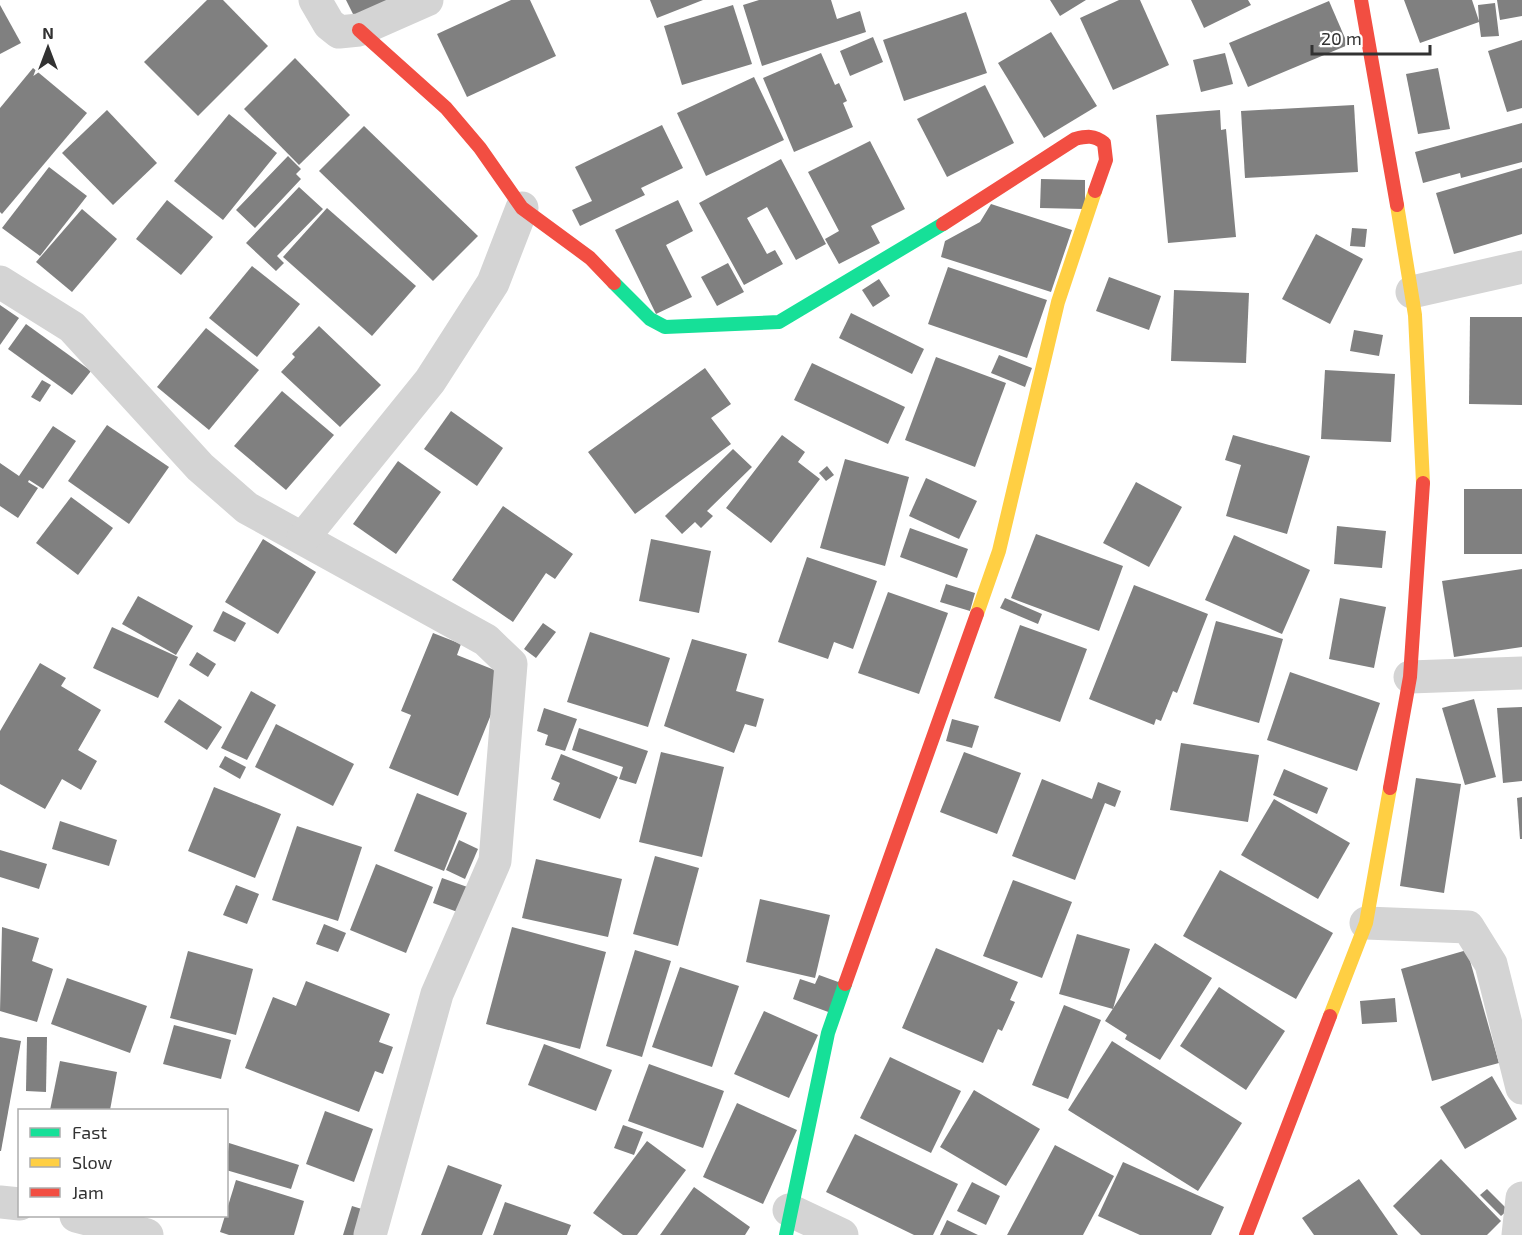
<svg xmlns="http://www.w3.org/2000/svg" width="1522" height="1235" font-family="'Exo 2',sans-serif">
<rect width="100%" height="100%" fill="#fff"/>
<g fill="#808080">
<path d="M207 0H223L268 46 198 116 144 62Z"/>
<path d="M346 0H411L359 26Z"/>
<path d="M511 0H530L556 56 467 97 437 34Z"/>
<path d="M650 0H703L657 18Z"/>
<path d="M759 0H831L837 19 860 11 866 32 762 66 743 5Z"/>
<path d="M1050 0H1086L1060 16Z"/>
<path d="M1119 0H1140L1169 65 1113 90 1080 18Z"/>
<path d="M1191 0H1248L1251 5 1204 28Z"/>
<path d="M1404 0H1472L1479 21 1478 5 1495 3 1499 36 1481 37 1479 22 1420 43Z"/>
<path d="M1497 0H1522V16L1500 20Z"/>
<path d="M1329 1 1348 45 1248 87 1229 43Z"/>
<path d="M0 5 21 43 0 54Z"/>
<path d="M733 5 752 64 682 85 664 26Z"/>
<path d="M966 12 987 73 904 101 883 40Z"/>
<path d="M1051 32 1097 106 1044 138 998 63Z"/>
<path d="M873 37 883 62 850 76 840 51Z"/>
<path d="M1522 40V108L1507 112 1488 51Z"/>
<path d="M821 53 835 85 839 83 847 101 843 103 853 127 794 152 763 78Z"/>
<path d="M1225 53 1233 84 1201 92 1193 60Z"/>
<path d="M295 58 350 115 299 165 244 109Z"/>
<path d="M33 68 87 113 2 214 0 212V108Z"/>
<path d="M1438 68 1450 129 1418 134 1406 74Z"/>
<path d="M754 77 784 140 706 176 677 113Z"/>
<path d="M985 85 1014 143 947 177 917 119Z"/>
<path d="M1354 105 1358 172 1245 178 1241 111Z"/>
<path d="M107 110 157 163 113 205 62 153Z"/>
<path d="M1220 110 1221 130 1226 129 1236 237 1168 243 1156 115Z"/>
<path d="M229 114 277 153 223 220 174 181Z"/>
<path d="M1522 123V162L1461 178 1460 173 1423 183 1415 152Z"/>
<path d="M662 125 683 168 641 188 645 195 580 226 572 210 592 201 575 167Z"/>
<path d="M364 126 478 236 433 281 319 171Z"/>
<path d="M870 141 905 209 871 226 880 243 839 264 825 239 839 231 808 172Z"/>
<path d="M288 156 301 169 296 174 301 179 255 228 236 210Z"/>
<path d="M781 159 826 244 796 260 767 207 747 218 767 254 775 250 783 264 744 285 699 203Z"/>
<path d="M49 167 87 196 40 256 2 228Z"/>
<path d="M1522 168V234L1454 254 1436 193Z"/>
<path d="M1041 179 1085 180V209L1040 208Z"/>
<path d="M299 187 323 209 277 256 284 263 276 271 246 243Z"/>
<path d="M167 200 213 237 181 275 136 239Z"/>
<path d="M678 200 693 231 666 245 692 297 656 314 615 230Z"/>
<path d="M991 204 1072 230 1051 292 941 257 945 241 980 222Z"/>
<path d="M327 208 416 286 372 336 283 257Z"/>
<path d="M82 209 117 239 72 292 36 262Z"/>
<path d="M1352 228 1367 229 1365 247 1350 246Z"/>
<path d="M1316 234 1363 259 1330 324 1282 299Z"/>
<path d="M728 263 744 292 717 306 701 277Z"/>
<path d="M252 266 300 304 257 357 209 318Z"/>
<path d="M948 267 1047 300 1027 358 928 324Z"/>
<path d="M1109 277 1161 296 1149 330 1096 311Z"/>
<path d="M879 279 890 296 873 307 862 290Z"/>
<path d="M1174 290 1249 293 1246 363 1171 361Z"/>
<path d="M0 305 19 318 0 345Z"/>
<path d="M851 313 924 349 912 374 839 338Z"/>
<path d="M1470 317H1522V405L1469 404Z"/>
<path d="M26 324 91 371 72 395 8 349Z"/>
<path d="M319 326 381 385 340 427 281 372 295 357 292 354Z"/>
<path d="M206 328 259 370 209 430 157 387Z"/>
<path d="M1354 330 1383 335 1379 356 1350 351Z"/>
<path d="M999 355 1032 368 1025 387 991 373Z"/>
<path d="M936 357 1006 383 975 467 905 440Z"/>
<path d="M812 363 905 407 888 444 794 400Z"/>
<path d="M705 368 731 404 711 418 731 444 635 514 588 452Z"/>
<path d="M1325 370 1395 374 1391 442 1321 439Z"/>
<path d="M42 380 51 385 40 402 31 397Z"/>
<path d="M282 391 334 435 286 490 234 446Z"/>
<path d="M451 411 503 448 477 486 424 449Z"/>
<path d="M107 425 169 467 129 524 68 481Z"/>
<path d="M53 426 76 441 43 489 29 480 28 482 38 488 18 518 0 506V463L19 476Z"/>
<path d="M782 435 805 452 798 462 820 479 771 543 726 508Z"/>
<path d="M1233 435 1310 456 1287 534 1226 516 1241 465 1225 460Z"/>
<path d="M733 449 752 467 707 511 713 516 701 528 695 522 682 534 665 516Z"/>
<path d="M845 459 909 477 885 566 820 548Z"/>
<path d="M398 461 441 492 396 554 353 524Z"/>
<path d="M827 466 834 475 826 481 819 473Z"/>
<path d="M926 478 977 501 959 539 909 516Z"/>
<path d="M1136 482 1182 507 1149 567 1103 543Z"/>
<rect x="1464" y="489" width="58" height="65"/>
<path d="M71 497 113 528 78 575 36 543Z"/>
<path d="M503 506 573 554 555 579 546 573 513 622 452 580Z"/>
<path d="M1337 526 1386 531 1382 568 1334 564Z"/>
<path d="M910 528 968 549 957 578 900 557Z"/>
<path d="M1036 534 1123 566 1099 631 1011 598Z"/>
<path d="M1234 535 1310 570 1282 634 1205 600Z"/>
<path d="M263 539 316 572 278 634 225 602Z"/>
<path d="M651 539 711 551 699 613 639 601Z"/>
<path d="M807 557 877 581 853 649 834 642 828 659 778 642Z"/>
<path d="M1522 569V647L1454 657 1442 581Z"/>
<path d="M946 584 975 593 970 611 940 602Z"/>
<path d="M1134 585 1208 614 1177 693 1173 691 1161 721 1156 719 1154 725 1089 699Z"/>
<path d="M888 592 948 613 919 694 858 673Z"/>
<path d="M138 596 193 626 176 655 122 624Z"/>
<path d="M1005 598 1042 614 1038 624 1000 608Z"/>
<path d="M1340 598 1386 607 1374 668 1329 659Z"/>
<path d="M223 611 246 623 235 642 213 631Z"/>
<path d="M1216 621 1283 639 1259 723 1193 704Z"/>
<path d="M543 623 556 632 536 658 524 649Z"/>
<path d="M1020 625 1087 649 1060 722 994 698Z"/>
<path d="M112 627 178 657 158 698 93 668Z"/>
<path d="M590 632 670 658 648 727 567 702Z"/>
<path d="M433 633 461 644 457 655 507 675 458 796 389 768 411 715 401 711Z"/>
<path d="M692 639 747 654 736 691 764 699 756 727 745 724 734 753 664 726Z"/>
<path d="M197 652 216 664 208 677 189 665Z"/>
<path d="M40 663 66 678 61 686 101 710 78 750 97 761 81 790 62 779 45 809 0 784V731Z"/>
<path d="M1290 672 1380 703 1357 771 1267 740Z"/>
<path d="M251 691 276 705 247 760 221 748Z"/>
<path d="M179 699 222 727 207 750 164 722Z"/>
<path d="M1474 699 1496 777 1465 785 1442 708Z"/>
<path d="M1522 707V781L1503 783 1497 708Z"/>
<path d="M544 708 577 719 565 751 545 745 548 735 537 731Z"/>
<path d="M952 719 979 726 972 748 946 741Z"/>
<path d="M276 724 354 764 333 806 255 767Z"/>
<path d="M579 728 648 751 636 784 619 779 623 767 572 750Z"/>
<path d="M1181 743 1259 755 1248 822 1170 810Z"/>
<path d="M661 752 724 767 702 857 639 842Z"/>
<path d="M964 752 1021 773 997 834 940 812Z"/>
<path d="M561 754 618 777 600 819 553 800 560 783 551 779Z"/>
<path d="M225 756 246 767 240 779 219 767Z"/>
<path d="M1284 769 1328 788 1317 814 1273 795Z"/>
<path d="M1416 778 1461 784 1444 893 1400 886Z"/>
<path d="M1042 779 1092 799 1098 782 1121 791 1115 807 1105 803 1075 880 1012 856Z"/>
<path d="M214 787 281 814 255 878 188 851Z"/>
<path d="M417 793 467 813 444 871 394 851Z"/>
<path d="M1522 797V839H1520L1517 798Z"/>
<path d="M1274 799 1350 843 1318 899 1241 855Z"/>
<path d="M60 821 117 840 109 866 52 849Z"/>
<path d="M297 826 362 847 338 921 272 900Z"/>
<path d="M459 840 478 849 465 879 446 870Z"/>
<path d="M0 850 47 864 39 889 0 877Z"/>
<path d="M655 856 699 868 678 946 633 934Z"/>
<path d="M536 859 622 879 608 937 522 918Z"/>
<path d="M376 864 433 887 406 953 350 930Z"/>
<path d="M1220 870 1333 933 1296 999 1183 936Z"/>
<path d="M442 878 473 889 463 914 433 903Z"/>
<path d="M1013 880 1072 902 1042 978 983 956Z"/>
<path d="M236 885 259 894 247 924 223 915Z"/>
<path d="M760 899 830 915 815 978 746 962Z"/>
<path d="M324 924 346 933 338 952 316 944Z"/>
<path d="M2 927 39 938 32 961 53 969 37 1022 0 1011Z"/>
<path d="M512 927 606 952 580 1049 486 1024Z"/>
<path d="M1077 934 1130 949 1113 1009 1059 994Z"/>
<path d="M1155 943 1212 978 1160 1060 1125 1039 1127 1035 1105 1021Z"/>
<path d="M936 948 1018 982 1010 1000 1015 1002 1002 1031 998 1029 983 1063 902 1028Z"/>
<path d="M635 950 671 961 642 1057 606 1046Z"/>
<path d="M1467 950 1499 1063 1432 1081 1401 969Z"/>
<path d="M188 951 253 969 236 1035 170 1018Z"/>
<path d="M680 967 739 986 712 1067 652 1047Z"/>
<path d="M819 975 841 983 831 1013 793 999 800 979 815 984Z"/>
<path d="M67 978 147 1006 130 1053 51 1024Z"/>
<path d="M306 981 390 1014 379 1042 393 1047 383 1074 375 1071 359 1112 245 1068 273 997 296 1006Z"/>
<path d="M1219 987 1285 1031 1246 1090 1180 1046Z"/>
<path d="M1395 998 1397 1022 1362 1024 1360 1001Z"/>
<path d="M1064 1005 1101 1020 1068 1099 1032 1085Z"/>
<path d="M764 1011 818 1035 789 1098 734 1074Z"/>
<path d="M174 1025 231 1040 221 1079 163 1064Z"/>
<path d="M0 1037 21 1041 1 1151H0Z"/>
<path d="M27 1037H47L46 1092 26 1091Z"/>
<path d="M1112 1041 1242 1123 1198 1191 1068 1110Z"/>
<path d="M544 1044 612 1070 596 1111 528 1085Z"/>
<path d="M890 1057 961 1091 931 1153 860 1118Z"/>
<path d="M60 1061 117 1072 110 1110H50Z"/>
<path d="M649 1064 724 1091 703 1148 628 1121Z"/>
<path d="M1492 1076 1517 1119 1465 1149 1440 1107Z"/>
<path d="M974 1090 1040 1129 1006 1186 940 1147Z"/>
<path d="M737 1103 797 1130 763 1204 703 1177Z"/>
<path d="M325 1111 373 1129 354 1182 306 1164Z"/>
<path d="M623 1125 643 1132 634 1155 614 1148Z"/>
<path d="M855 1134 958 1184 933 1235H914L826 1192Z"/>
<path d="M647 1141 686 1170 637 1235H623L593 1213Z"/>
<path d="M229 1143 299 1165 291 1189 226 1170Z"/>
<path d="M1055 1145 1114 1176 1083 1235H1007Z"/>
<path d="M1441 1159 1501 1221 1487 1235H1421L1393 1206Z"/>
<path d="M1123 1162 1224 1207 1211 1235H1140L1098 1216Z"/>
<path d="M448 1165 502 1185 482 1235H421Z"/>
<path d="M1359 1179 1398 1235H1314L1302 1218Z"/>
<path d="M236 1180 304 1201 294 1235H229L220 1232Z"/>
<path d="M972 1182 1000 1196 986 1225 957 1211Z"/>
<path d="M694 1187 750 1227 745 1235H660Z"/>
<path d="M1487 1189 1508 1210 1501 1216 1480 1195Z"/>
<path d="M505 1202 571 1225 567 1235H493Z"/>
<path d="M352 1206 365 1210 358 1235H343Z"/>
<path d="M947 1220 978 1235H940Z"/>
</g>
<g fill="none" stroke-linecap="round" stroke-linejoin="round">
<g stroke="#d4d4d4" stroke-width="33">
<path d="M315 0 329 24 339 32 359 30 427 0"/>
<path d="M0 282 72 327 200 467 247 508 486 640 511 664 495 861 437 994 370 1235"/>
<path d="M1412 292 1522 267"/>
<path d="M303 538 430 381 493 283 522 208"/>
<path d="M1410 677 1522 673"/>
<path d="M1366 923 1468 927 1491 964 1522 1088"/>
<path d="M0 1202 20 1204"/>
<path d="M789 1210 842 1235"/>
<path d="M76 1216 147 1235"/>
<path d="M1518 1235 1522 1198"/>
</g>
<g stroke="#16e098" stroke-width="14">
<path d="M614 283 650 319 665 327 779 322 943 224"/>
<path d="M786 1235 828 1033 845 984"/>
</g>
<g stroke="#ffcf43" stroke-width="14">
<path d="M1397 205 1415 315 1423 483"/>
<path d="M977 614 999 551 1058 302 1095 191"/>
<path d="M1330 1016 1366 923 1390 788"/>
</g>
<g stroke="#f24e42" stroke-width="14">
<path d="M1361 0 1397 205"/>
<path d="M359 30 446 108 480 148 522 208 590 258 614 283"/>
<path d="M943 224 1075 139C1087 136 1094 135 1104 143L1106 160 1095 191"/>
<path d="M1390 788 1410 677 1423 483"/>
<path d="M845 984 977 614"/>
<path d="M1246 1235 1330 1016"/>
</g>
</g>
<rect x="18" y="1109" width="210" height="108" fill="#ffffff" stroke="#adadad" stroke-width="1.5"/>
<rect x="30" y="1128" width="30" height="9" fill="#16e098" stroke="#adadad" stroke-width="1.5"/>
<text x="72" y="1139" font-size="18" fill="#323232">Fast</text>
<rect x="30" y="1158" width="30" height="9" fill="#ffcf43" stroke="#adadad" stroke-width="1.5"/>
<text x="72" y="1169" font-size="18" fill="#323232">Slow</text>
<rect x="30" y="1188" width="30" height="9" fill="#f24e42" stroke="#adadad" stroke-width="1.5"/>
<text x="72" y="1199" font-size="18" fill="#323232">Jam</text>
<g transform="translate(48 48)" stroke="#ffffff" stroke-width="4.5" paint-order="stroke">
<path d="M0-4.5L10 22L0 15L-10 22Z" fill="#323232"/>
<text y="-9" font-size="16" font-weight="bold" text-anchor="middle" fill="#323232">N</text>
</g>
<path d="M1312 45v9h118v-9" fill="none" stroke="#323232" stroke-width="3"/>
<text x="1321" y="45" font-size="18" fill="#323232" stroke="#ffffff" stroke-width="4.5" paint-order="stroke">20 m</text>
</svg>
